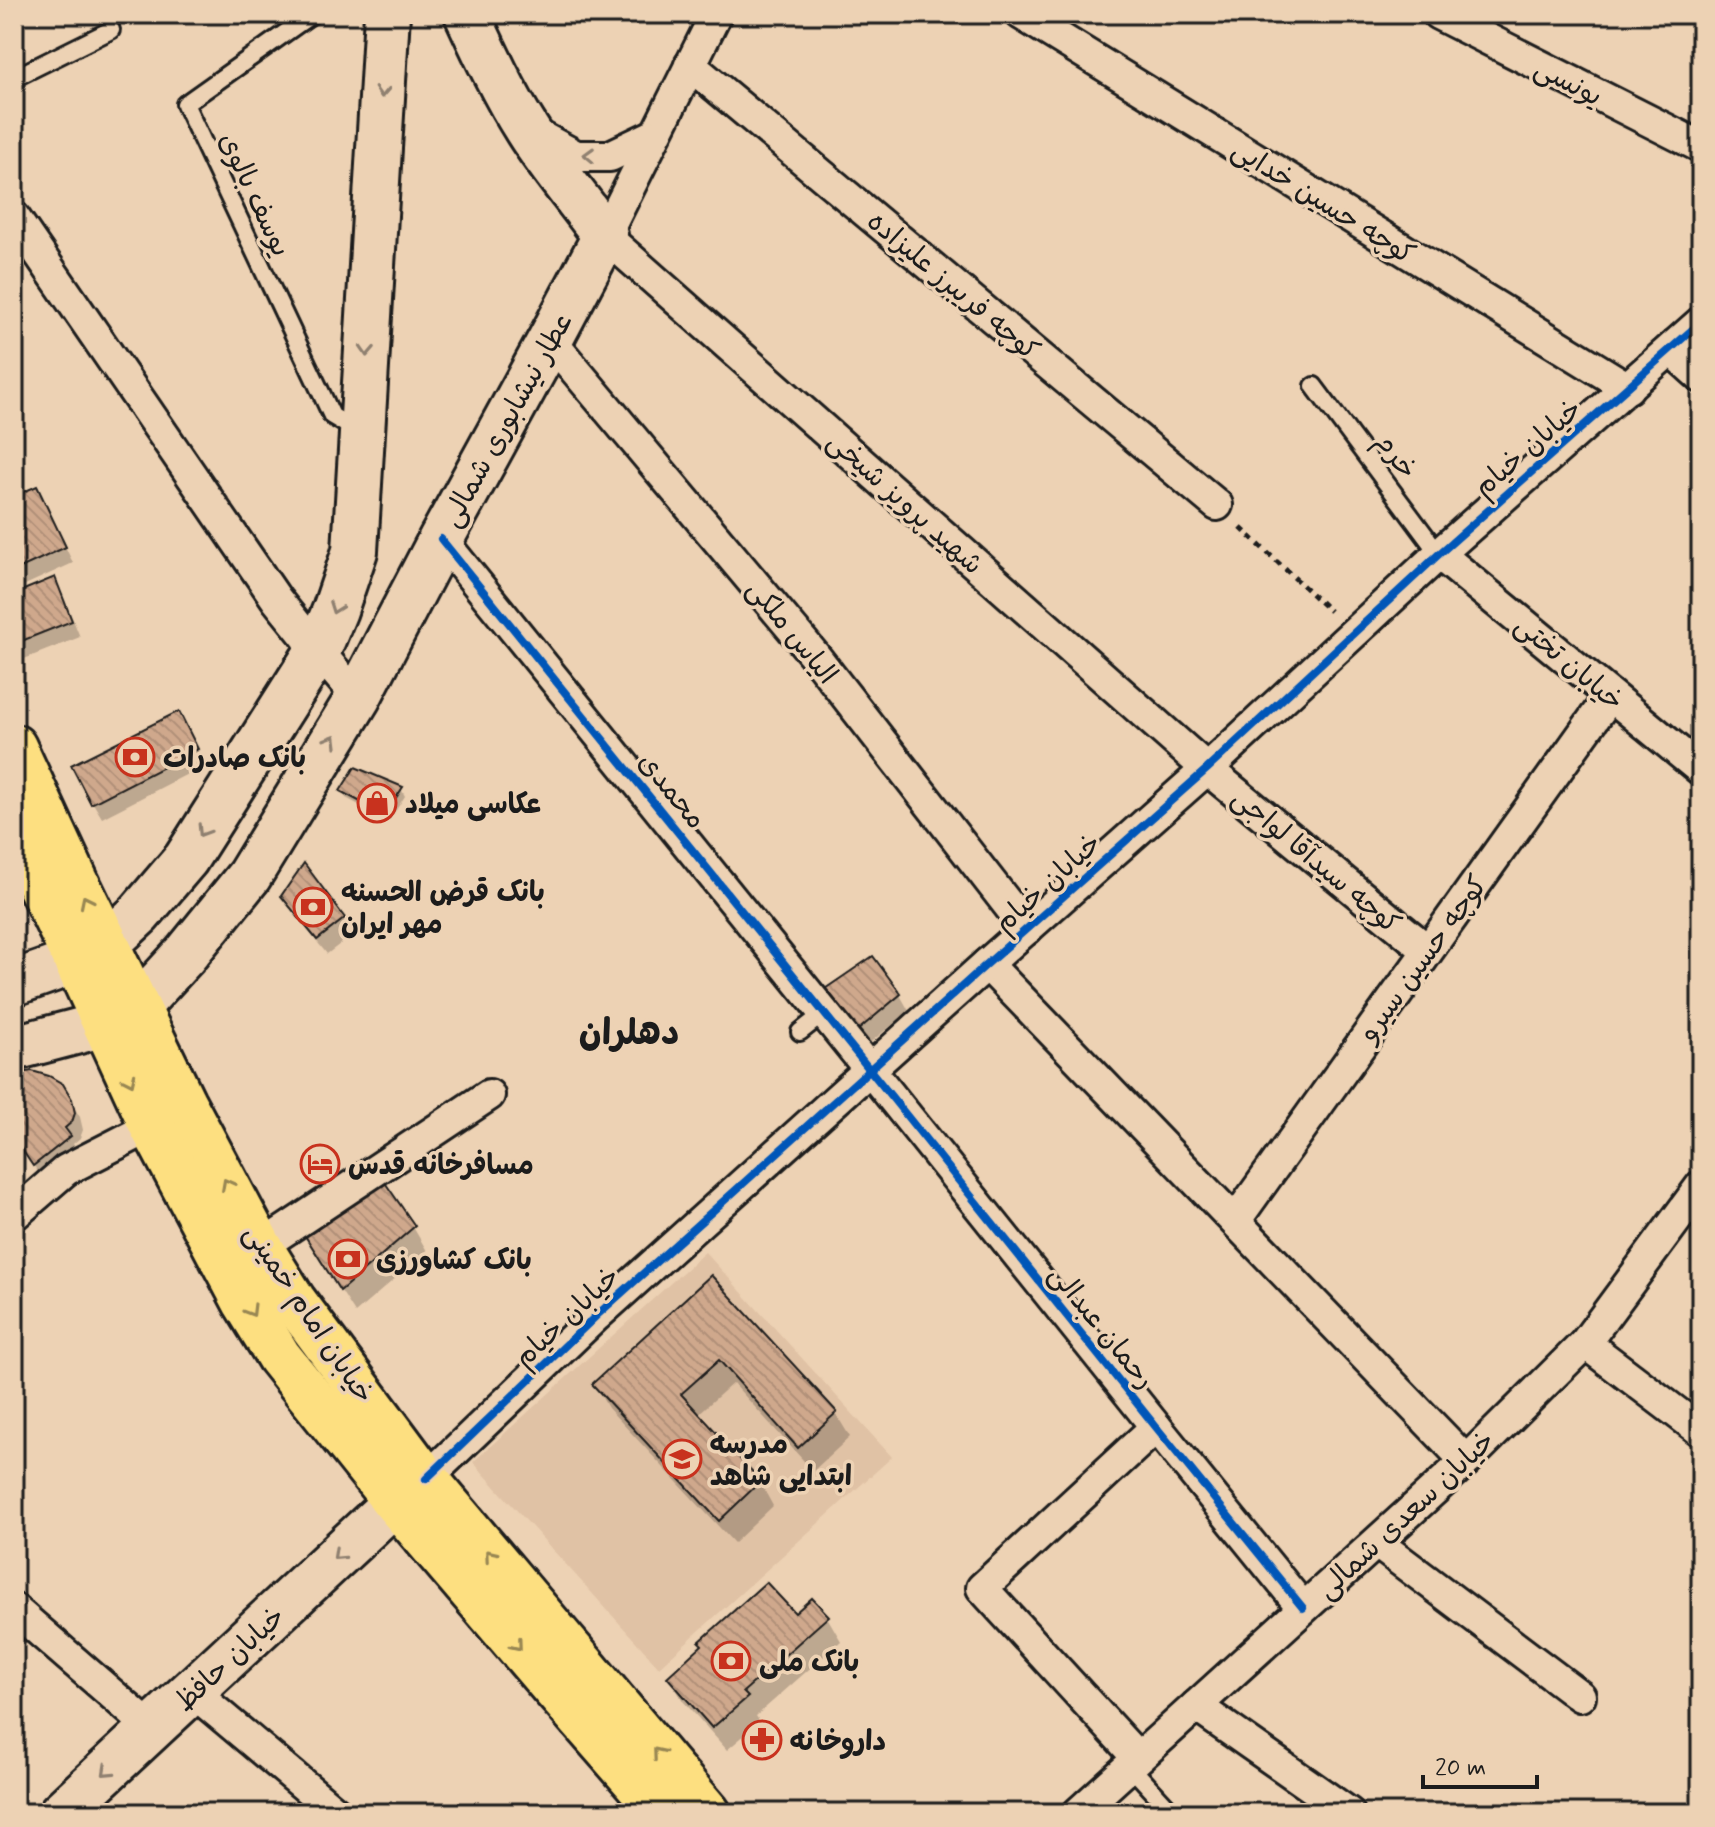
<svg xmlns="http://www.w3.org/2000/svg" width="1715" height="1827" font-family="Mynerve,'Playpen Sans Arabic',sans-serif">
<defs>
<pattern id="building-back-hatch" width="6" height="6" patternUnits="userSpaceOnUse" patternTransform="scale(2)"><rect width="6" height="6" fill="#cfa88c"/><path d="M-1 5l2 2M0 0l6 6M5-1l2 2" fill="none" stroke="#b19078"/></pattern>
</defs>
<rect width="100%" height="100%" fill="#edd2b4"/>
<filter id="ink" filterUnits="userSpaceOnUse"><feTurbulence type="fractalNoise" baseFrequency=".0125" numOctaves="2"/><feDisplacementMap in="SourceGraphic" scale="16" xChannelSelector="R" yChannelSelector="G"/><feConvolveMatrix kernelMatrix="1 2 1 2 8 2 1 2 1" color-interpolation-filters="sRGB"/></filter>
<g filter="url(#ink)">
<path fill="#e0c2a5" d="M705 1252 892 1457 659 1667 473 1462Z"/>
<g fill="#0003">
<path d="M14 499 45 504 73 563 14 590Z"/>
<path d="M54 580 63 595 80 637 14 663V596Z"/>
<path d="M187 729 205 765 102 818 93 803Z"/>
<path d="M401 789 405 796 389 821 346 798 342 791Z"/>
<path d="M284 896 343 919 352 935 327 954 293 912Z"/>
<path d="M900 995 909 1011 861 1050 831 1009Z"/>
<path d="M14 1076 61 1086 80 1117 83 1130 80 1138 73 1144 79 1153 44 1180 14 1138Z"/>
<path d="M413 1227 427 1251 355 1313 314 1248Z"/>
<path d="M711 1278 836 1414 850 1437 813 1471 733 1383 697 1415 760 1482 773 1506 734 1543 608 1408 594 1384Z"/>
<path d="M794 1616 827 1617 841 1641 756 1716 760 1722 727 1750 683 1701 669 1677Z"/>
</g>
<g fill="url(#building-back-hatch)" stroke="#1c1c1c" stroke-width="2">
<path d="M37 486 66 547 14 571V496Z"/>
<path d="M55 577 72 621 14 644V594Z"/>
<path d="M179 711 198 749 91 804 71 765Z"/>
<path d="M355 767 403 787 385 815 340 791Z"/>
<path d="M304 863 345 918 317 940 281 896Z"/>
<path d="M873 956 901 994 851 1036 819 993Z"/>
<path d="M32 1071 49 1076 63 1084 72 1099 75 1113 72 1122 65 1128 71 1136 33 1166 14 1138V1074Z"/>
<path d="M377 1171 415 1226 340 1291 297 1223Z"/>
<path d="M711 1275 837 1412 798 1448 719 1360 681 1394 761 1481 719 1521 592 1384Z"/>
<path d="M766 1582 795 1613 812 1598 829 1616 743 1692 748 1697 712 1728 667 1677 702 1645 699 1642Z"/>
</g>
<g fill="none" stroke-linecap="round" stroke-linejoin="round">
<defs>
<g id="lane">
<path d="M312 14 185 104 332 416 357 431"/>
<path d="M14 78 111 30"/>
<path d="M1314 386 1439 554"/>
<path d="M800 1032 824 1013"/>
<path d="M1130 1766 1173 1813"/>
</g>
<g id="street">
<path d="M716 14 605 236 1207 769 1427 950"/>
<path d="M1021 14 1628 388"/>
<path d="M1438 14 1701 147"/>
<path d="M690 65 1217 505"/>
<path d="M534 133 576 156H610L654 135"/>
<path d="M14 217 277 600 318 651 358 698"/>
<path d="M550 340 815 656 1027 929"/>
<path d="M1671 350 1701 377"/>
<path d="M441 539 870 1070 1156 1427 1303 1608"/>
<path d="M1439 554 1701 770"/>
<path d="M987 964 1466 1461"/>
<path d="M14 1215 66 1170 152 1126"/>
<path d="M1235 1221 1610 696"/>
<path d="M260 1247 489 1095"/>
<path d="M1585 1343 1701 1431"/>
<path d="M426 1479 596 1316 987 964 1207 769 1439 554 1701 322"/>
<path d="M1377 1543 1580 1696"/>
<path d="M14 1609 152 1729"/>
<path d="M193 1692 337 1813"/>
<path d="M1196 1706 1349 1813"/>
<path d="M1138 1758 982 1588 1156 1427"/>
<path d="M1078 1813 1466 1461 1585 1343 1701 1186"/>
</g>
<g id="secondary">
<path d="M107 944 139 914 186 859 318 651 335 610 355 551 387 14"/>
<path d="M14 983 76 961"/>
<path d="M138 1006 185 955 249 876 358 698 441 539 550 340 605 236C579 200 550 167 527 130 504 94 485 53 467 14"/>
<path d="M14 1048 105 1024"/>
<path d="M61 1813 395 1502"/>
</g>
<g id="highway">
<path d="M14 747 76 881 183 1102 260 1247 293 1300 426 1479 708 1813"/>
<path d="M14 832 76 961 152 1126 245 1302 279 1357 395 1502 552 1686 663 1813"/>
</g>
</defs>
<use href="#lane" stroke="#1c1c1c" stroke-width="22"/>
<use href="#street" stroke="#1c1c1c" stroke-width="36"/>
<use href="#secondary" stroke="#1c1c1c" stroke-width="50"/>
<use href="#highway" stroke="#1c1c1c" stroke-width="50"/>
<path stroke="#1c1c1c" stroke-width="5" stroke-dasharray="6 6" stroke-linecap="butt" d="M1241 528 1330 611"/>
<use href="#lane" stroke="#edd2b4" stroke-width="16"/>
<use href="#street" stroke="#edd2b4" stroke-width="30"/>
<use href="#secondary" stroke="#edd2b4" stroke-width="44"/>
<use href="#highway" stroke="#fddf80" stroke-width="44"/>
<defs>
<g id="cycleway">
<path d="M441 539 870 1070 1156 1427 1303 1608"/>
<path d="M426 1479 596 1316 987 964 1207 769 1439 554 1701 322"/>
</g>
</defs>
<use href="#cycleway" stroke="#edd2b4" stroke-width="13"/>
<use href="#cycleway" stroke="#0057b8" stroke-width="8"/>
</g>
<defs><path id="oneway-chevron" d="M-2-3.5L2.5 0L-2 3.5" fill="none" stroke-width="1.6" stroke-linecap="round" stroke-linejoin="round" transform="scale(2)"/></defs>
<g stroke="#8f8070">
<use href="#oneway-chevron" transform="translate(382 92) rotate(93)"/>
<use href="#oneway-chevron" transform="translate(589 155) rotate(-178)"/>
<use href="#oneway-chevron" transform="translate(367 351) rotate(93)"/>
<use href="#oneway-chevron" transform="translate(335 608) rotate(110)"/>
<use href="#oneway-chevron" transform="translate(332 740) rotate(-59)"/>
<use href="#oneway-chevron" transform="translate(203 831) rotate(122)"/>
<use href="#oneway-chevron" transform="translate(338 1555) rotate(137)"/>
<use href="#oneway-chevron" transform="translate(107 1771) rotate(137)"/>
</g>
<g stroke="#988753">
<use href="#oneway-chevron" transform="translate(86 901) rotate(-116)"/>
<use href="#oneway-chevron" transform="translate(130 1080) rotate(65)"/>
<use href="#oneway-chevron" transform="translate(227 1184) rotate(-118)"/>
<use href="#oneway-chevron" transform="translate(251 1311) rotate(59)"/>
<use href="#oneway-chevron" transform="translate(490 1555) rotate(-130)"/>
<use href="#oneway-chevron" transform="translate(517 1645) rotate(50)"/>
<use href="#oneway-chevron" transform="translate(658 1753) rotate(-130)"/>
</g>
</g>
<defs>
<symbol id="bank-ring" viewBox="-11 -11 22 22"><circle r="9.5" fill="#edd2b4" stroke="#c8321e" stroke-width="1.5"/><path d="M-6-4H6V4H-6ZM0-2.3a2.3 2.3 0 1 0 0 4.6a2.3 2.3 0 1 0 0-4.6Z" fill="#c8321e"/></symbol>
<symbol id="shop-ring" viewBox="-11 -11 22 22"><circle r="9.5" fill="#edd2b4" stroke="#c8321e" stroke-width="1.5"/><path d="M-5-2.5h2.3a2.7 3.5 0 0 1 5.4 0H5L5.5 6h-11ZM-1.5-2.5h3a1.5 2.3 0 0 0-3 0Z" fill="#c8321e"/></symbol>
<symbol id="hotel-ring" viewBox="-11 -11 22 22"><circle r="9.5" fill="#edd2b4" stroke="#c8321e" stroke-width="1.5"/><path d="M-6-4.5h1.5V1H6V5H4.5V3h-9V5H-6ZM-4 0a1.8 1.8 0 1 1 3.6 0ZM.5 0V-2.5h3Q6-2.5 6 0Z" fill="#c8321e"/></symbol>
<symbol id="school-ring" viewBox="-11 -11 22 22"><circle r="9.5" fill="#edd2b4" stroke="#c8321e" stroke-width="1.5"/><path d="M0-5L7-2L0 1L-7-2ZM-4 1L0 2.5L4 1V4Q0 6-4 4Z" fill="#c8321e"/></symbol>
<symbol id="pharmacy-ring" viewBox="-11 -11 22 22"><circle r="9.5" fill="#edd2b4" stroke="#c8321e" stroke-width="1.5"/><path d="M-2-6h4v4h4v4h-4v4h-4v-4h-4v-4h4Z" fill="#c8321e"/></symbol>
</defs>
<g fill-rule="evenodd">
<use href="#bank-ring" x="113" y="735" width="44" height="44"/>
<use href="#shop-ring" x="355" y="781" width="44" height="44"/>
<use href="#bank-ring" x="291" y="885" width="44" height="44"/>
<use href="#hotel-ring" x="298" y="1142" width="44" height="44"/>
<use href="#bank-ring" x="326" y="1237" width="44" height="44"/>
<use href="#school-ring" x="660" y="1437" width="44" height="44"/>
<use href="#bank-ring" x="709" y="1639" width="44" height="44"/>
<use href="#pharmacy-ring" x="740" y="1718" width="44" height="44"/>
</g>
<g text-anchor="middle" stroke-width="7" stroke-linejoin="round" paint-order="stroke">
<g font-size="28" fill="#1c1c1c" stroke="#edd2b4">
<text transform="translate(1569 81) rotate(27)" y="10">یونسی</text>
<text transform="translate(256 194) rotate(65)" y="10">یوسف بالوی</text>
<text transform="translate(1324 201) rotate(32)" y="10">کوچه حسین خدایی</text>
<text transform="translate(954 285) rotate(40)" y="10">کوچه فریبرز علیزاده</text>
<text transform="translate(506 419) rotate(-61)" y="10">عطار نیشابوری شمالی</text>
<text transform="translate(1527 447) rotate(-41)" y="10">خیابان خیام</text>
<text transform="translate(1397 455) rotate(53)" y="10">خرم</text>
<text transform="translate(906 502) rotate(42)" y="10">شهید پرویز شیخی</text>
<text transform="translate(793 631) rotate(51)" y="10">الیاس ملکی</text>
<text transform="translate(1570 662) rotate(40)" y="10">خیابان تختی</text>
<text transform="translate(673 790) rotate(51)" y="10">محمدی</text>
<text transform="translate(1317 860) rotate(40)" y="10">کوچه سیدآقا لواجی</text>
<text transform="translate(1047 882) rotate(-42)" y="10">خیابان خیام</text>
<text transform="translate(1422 958) rotate(-54)" y="10">کوچه حسین سیرو</text>
<text transform="translate(310 1313) rotate(56)" y="10">خیابان امام خمینی</text>
<text transform="translate(566 1316) rotate(-43)" y="10">خیابان خیام</text>
<text transform="translate(1103 1326) rotate(51)" y="10">رحمان عبدالی</text>
<text transform="translate(1405 1514) rotate(-43)" y="10">خیابان سعدی شمالی</text>
<text transform="translate(229 1658) rotate(-43)" y="10">خیابان حافظ</text>
</g>
<g font-size="28" font-weight="bold" fill="#1c1c1c" stroke="#edd2b4" text-anchor="start">
<text x="163" y="767">بانک صادرات</text>
<text x="405" y="813">عکاسی میلاد</text>
<text x="341" y="901">بانک قرض الحسنه<tspan x="341" dy="32">مهر ایران</tspan></text>
<text x="348" y="1174">مسافرخانه قدس</text>
<text x="376" y="1269">بانک کشاورزی</text>
<text x="710" y="1453">مدرسه<tspan x="710" dy="32">ابتدایی شاهد</tspan></text>
<text x="759" y="1671">بانک ملی</text>
<text x="790" y="1750">داروخانه</text>
</g>
<g font-size="36" font-weight="bold" fill="#1c1c1c" stroke="#edd2b4">
<text x="629" y="1044">دهلران</text>
</g>
</g>
<rect width="1715" height="1827" fill="none" stroke="#edd2b4" stroke-width="48"/>
<rect x="24" y="24" width="1667" height="1779" fill="none" stroke="#1c1c1c" stroke-width="3" filter="url(#ink)"/>
<path d="M1423 1775v12h114v-12" fill="none" stroke="#1c1c1c" stroke-width="4"/>
<text x="1435" y="1775" font-size="24" fill="#1c1c1c" stroke="#edd2b4" stroke-width="6" paint-order="stroke">20 m</text>
</svg>
